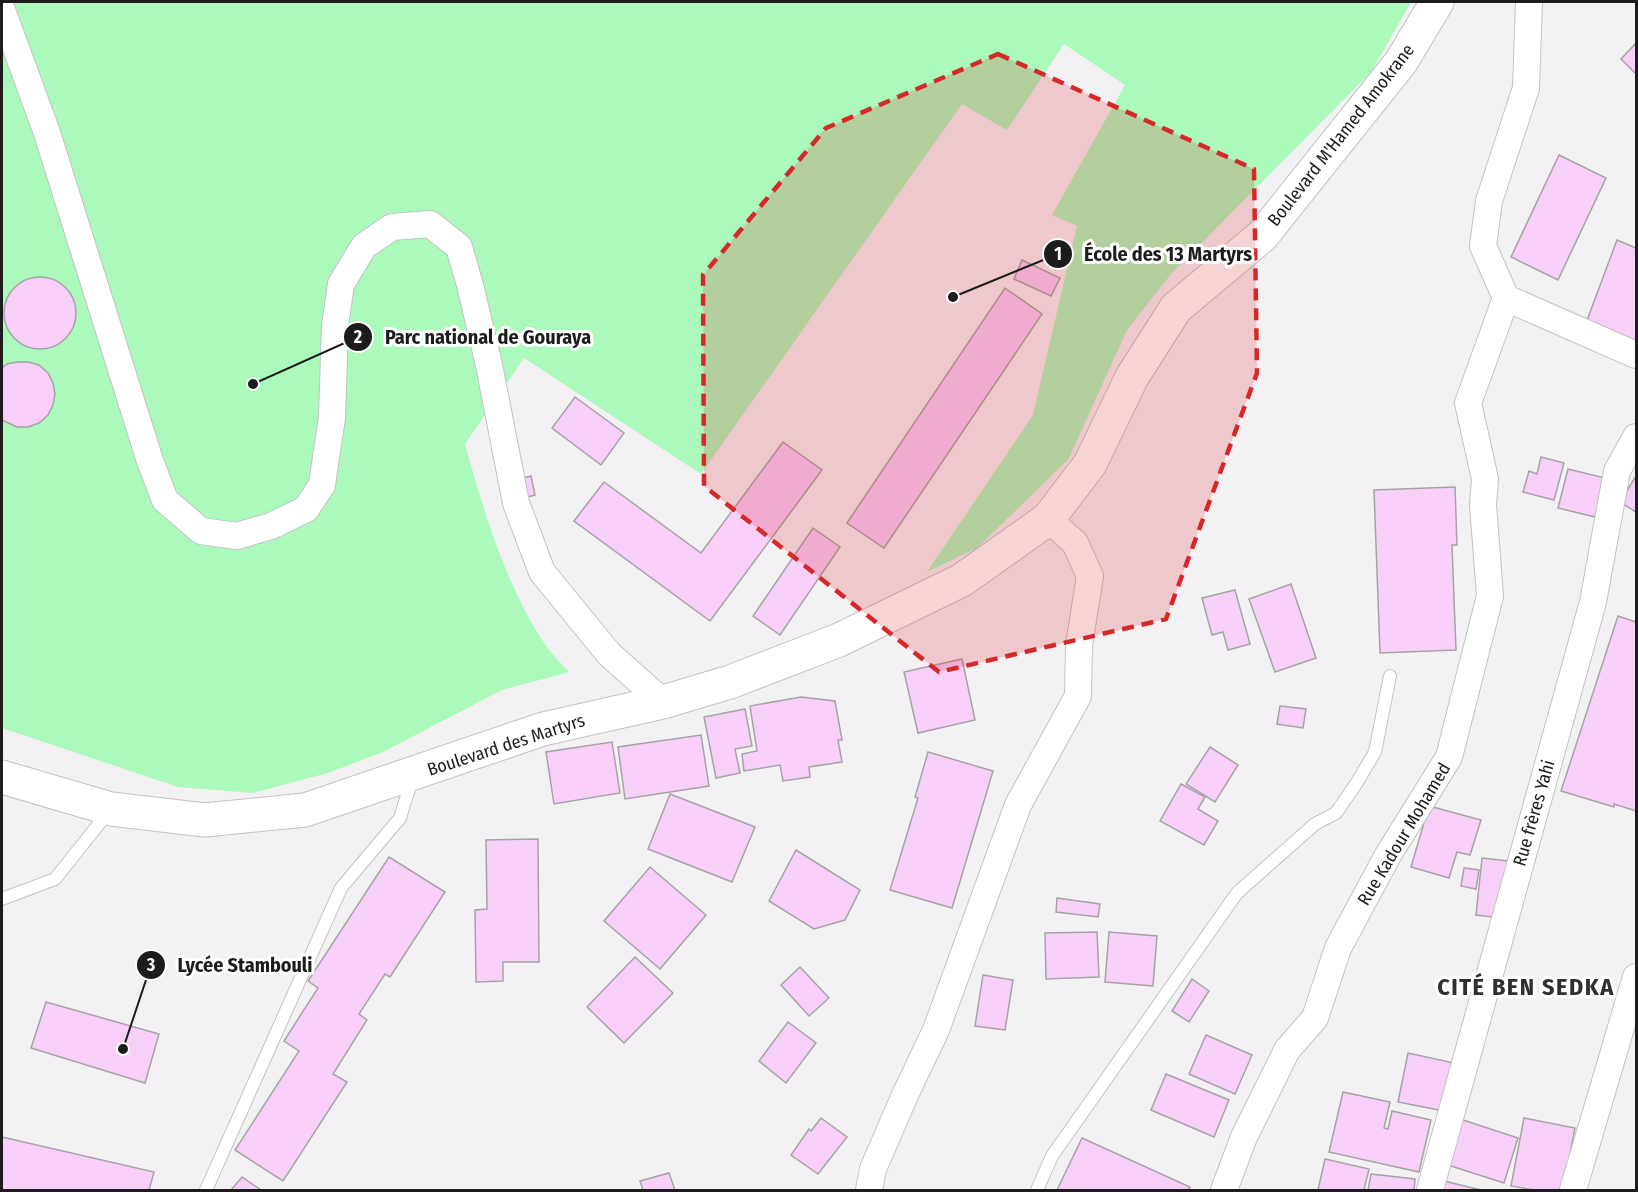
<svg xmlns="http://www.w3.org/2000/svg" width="1638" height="1192" font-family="'Fira Sans Condensed',sans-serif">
<rect width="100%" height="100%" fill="#f4f1f4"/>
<path fill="#acf9bc" d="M2 2H1411L1372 71 1171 274 1127 330 1068 460 977 548 927 572 1033 415 1077 226 1052 215 1125 85 1064 44 1007 130 962 104 701 474 524 358 465 444C484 512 504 580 542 640 549 651 560 662 569 672L502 690 383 752 328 773 253 793 178 787 2 728Z"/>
<g fill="#f7cff9" stroke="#a5a3a5" stroke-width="1.5">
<path d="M1636 43V74L1621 59Z"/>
<path d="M1559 155 1606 178 1558 280 1511 257Z"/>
<path d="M1617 240 1636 248V341L1586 323Z"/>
<path d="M1022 260 1060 278 1051 296 1014 279Z"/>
<circle cx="40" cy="313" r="36"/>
<path d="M1005 288 1042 314 884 548 847 523Z"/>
<path d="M17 362H28L39 365 48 373 53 383 55 394 53 405 48 415 39 423 28 427H17L2 420V368L7 364Z"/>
<path d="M575 397 624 433 601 465 552 428Z"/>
<path d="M783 442 822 470 710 621 574 521 604 482 701 553Z"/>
<path d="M1541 457 1564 463 1554 500 1523 492 1529 471 1537 474Z"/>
<path d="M1568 469 1605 478 1595 517 1558 508Z"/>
<path d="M531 476 535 495 517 500 512 481Z"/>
<path d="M1636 476V512L1620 502Z"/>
<path d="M1455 487 1457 545H1452L1456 650 1380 653 1374 490Z"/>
<path d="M813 528 840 547 780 635 753 616Z"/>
<path d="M1291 584 1316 658 1275 672 1249 599Z"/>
<path d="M1235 590 1250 644 1228 650 1223 632 1212 635 1202 598Z"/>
<path d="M1618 616 1636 622V811L1614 804V807L1561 791Z"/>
<path d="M962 659 975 720 918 733 904 672Z"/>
<path d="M801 697 835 701 842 740H838L842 762 809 767 810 777 783 781 780 765 744 771 742 754 757 751 750 706Z"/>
<path d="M1280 706 1306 709 1303 728 1277 724Z"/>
<path d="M745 709 752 746 735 749 740 773 716 778 704 717Z"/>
<path d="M701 735 709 786 625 799 618 747Z"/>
<path d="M612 742 620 793 554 804 546 752Z"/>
<path d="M1210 747 1238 765 1215 802 1186 784Z"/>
<path d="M928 752 993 771 952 908 890 890 918 798 915 797Z"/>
<path d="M1181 784 1205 797 1198 809 1218 821 1204 845 1160 821Z"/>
<path d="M670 794 755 827 732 882 648 849Z"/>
<path d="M1429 806 1481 820 1470 855 1457 852 1449 878 1411 867Z"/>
<path d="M538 839 539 962H503V981L476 982 475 910 487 909 486 840Z"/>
<path d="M796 850 860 890 845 920 814 929 769 901Z"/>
<path d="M389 857 445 892 390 977 385 974 359 1014 367 1020 333 1074 347 1082 283 1181 235 1150 299 1051 284 1041 318 988 308 981Z"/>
<path d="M1482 858 1508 861 1502 918 1476 915Z"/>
<path d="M650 867 706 915 660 969 604 921Z"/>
<path d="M1464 868 1479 870 1476 889 1461 886Z"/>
<path d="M1057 898 1100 904 1098 917 1056 912Z"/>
<path d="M1097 932 1099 977 1046 979 1045 933Z"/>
<path d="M1109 932 1157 936 1153 986 1105 982Z"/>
<path d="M635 957 673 993 624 1043 587 1007Z"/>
<path d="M800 967 829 998 809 1016 781 985Z"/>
<path d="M983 975 1013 980 1005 1030 975 1026Z"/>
<path d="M1192 979 1209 991 1189 1022 1172 1011Z"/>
<path d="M46 1002 159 1034 145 1083 31 1048Z"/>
<path d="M788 1022 816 1043 786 1083 759 1061Z"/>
<path d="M1206 1035 1252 1055 1235 1094 1189 1074Z"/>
<path d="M1408 1053 1454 1063 1444 1111 1398 1102Z"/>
<path d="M1166 1074 1229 1100 1214 1137 1151 1110Z"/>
<path d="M1343 1092 1390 1102 1384 1128 1388 1129 1392 1111 1431 1120 1419 1172 1329 1152Z"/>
<path d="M821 1118 847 1137 818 1174 791 1155 809 1129 811 1131Z"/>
<path d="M1524 1118 1575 1128 1563 1190H1534L1511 1186Z"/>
<path d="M1463 1120 1518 1138 1504 1183 1448 1165Z"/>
<path d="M2 1137 154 1172 149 1190H2Z"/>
<path d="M1082 1138 1190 1187 1188 1190H1057Z"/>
<path d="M1325 1159 1369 1169 1364 1190H1318Z"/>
<path d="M669 1173 675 1190H643L640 1181Z"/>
<path d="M1371 1174 1415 1179 1414 1190H1368Z"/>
<path d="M242 1177 261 1190H231Z"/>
<path d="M1440 1180 1481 1190H1438Z"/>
</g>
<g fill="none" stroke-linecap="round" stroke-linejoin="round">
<defs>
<g id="lane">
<path d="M2 899 55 879 110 810"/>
<path d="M206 1190 341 888 400 818 412 779"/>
<path d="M1037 1190 1052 1156 1237 893 1315 824 1336 813 1356 784 1375 752 1390 676"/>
</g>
<g id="street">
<path d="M2 10 47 133 150 461 165 500 201 531 237 536 271 526 306 509 322 485 326 457 332 418 335 326 341 284 364 246 392 227 430 224 459 247 470 285 489 365 516 503 542 572 609 654 663 702"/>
<path d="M1506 298 1636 355"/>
<path d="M869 1190 873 1169 905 1095 936 1030 1018 805 1078 696 1079 645 1090 576 1075 543 1048 519"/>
<path d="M1224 1190 1244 1137 1287 1050 1315 1018 1338 948 1388 855 1449 757 1490 596 1483 505 1485 479 1468 403 1506 298 1483 246 1489 201 1526 88 1529 2"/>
<path d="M1430 1190 1593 602 1617 471 1636 437"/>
<path d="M1573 1190 1636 977"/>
</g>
<path id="secondary" d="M2 777 111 809 205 820 305 810 543 729 663 702 730 682 839 640 962 580 1048 519 1090 464 1132 377 1176 308 1262 236 1401 62 1437 2"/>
</defs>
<use href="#lane" stroke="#c4c1c4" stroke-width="14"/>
<use href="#street" stroke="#c4c1c4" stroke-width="28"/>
<use href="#secondary" stroke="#c4c1c4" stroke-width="35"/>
<use href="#lane" stroke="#fff" stroke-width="12"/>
<use href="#street" stroke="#fff" stroke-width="26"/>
<use href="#secondary" stroke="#fff" stroke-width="33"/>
</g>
<path fill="#d62828" fill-opacity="0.2" stroke="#d62828" stroke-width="4.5" stroke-dasharray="12 8" stroke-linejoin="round" d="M998 54 1254 169 1257 373 1166 619 939 672 704 486 703 275 826 128Z"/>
<g text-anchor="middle" stroke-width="6" stroke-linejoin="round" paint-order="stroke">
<g font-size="18" fill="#1d1c1d" stroke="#fff">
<text transform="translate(1341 135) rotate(-52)" y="6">Boulevard M'Hamed Amokrane</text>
<text transform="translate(506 745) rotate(-18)" y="6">Boulevard des Martyrs</text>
<text transform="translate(1534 813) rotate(-74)" y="6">Rue frères Yahi</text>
<text transform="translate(1404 834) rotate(-59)" y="6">Rue Kadour Mohamed</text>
</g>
<g font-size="24" font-weight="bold" letter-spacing="1.5" fill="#302e30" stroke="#fff">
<text x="1526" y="995">CITÉ BEN SEDKA</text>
</g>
</g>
<path fill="none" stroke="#1d1c1d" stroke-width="2" d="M953 297L1058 254M253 384L358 337M123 1049L151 965"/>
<g fill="#1d1c1d" stroke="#fff" stroke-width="2">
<circle cx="953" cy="297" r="6"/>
<circle cx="253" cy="384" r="6"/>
<circle cx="123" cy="1049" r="6"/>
<circle cx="1058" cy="254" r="15"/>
<circle cx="358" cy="337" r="15"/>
<circle cx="151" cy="965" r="15"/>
</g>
<g font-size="18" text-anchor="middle" font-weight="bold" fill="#fff">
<text x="1058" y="260">1</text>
<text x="358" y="343">2</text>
<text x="151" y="971">3</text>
</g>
<g font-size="20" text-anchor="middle" font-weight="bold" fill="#1d1c1d" stroke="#fff" stroke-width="6" stroke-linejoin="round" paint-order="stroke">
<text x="1168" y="261">École des 13 Martyrs</text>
<text x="488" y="344">Parc national de Gouraya</text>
<text x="245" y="972">Lycée Stambouli</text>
</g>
<rect width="1638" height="1192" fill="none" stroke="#1d1c1d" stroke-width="6"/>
</svg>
